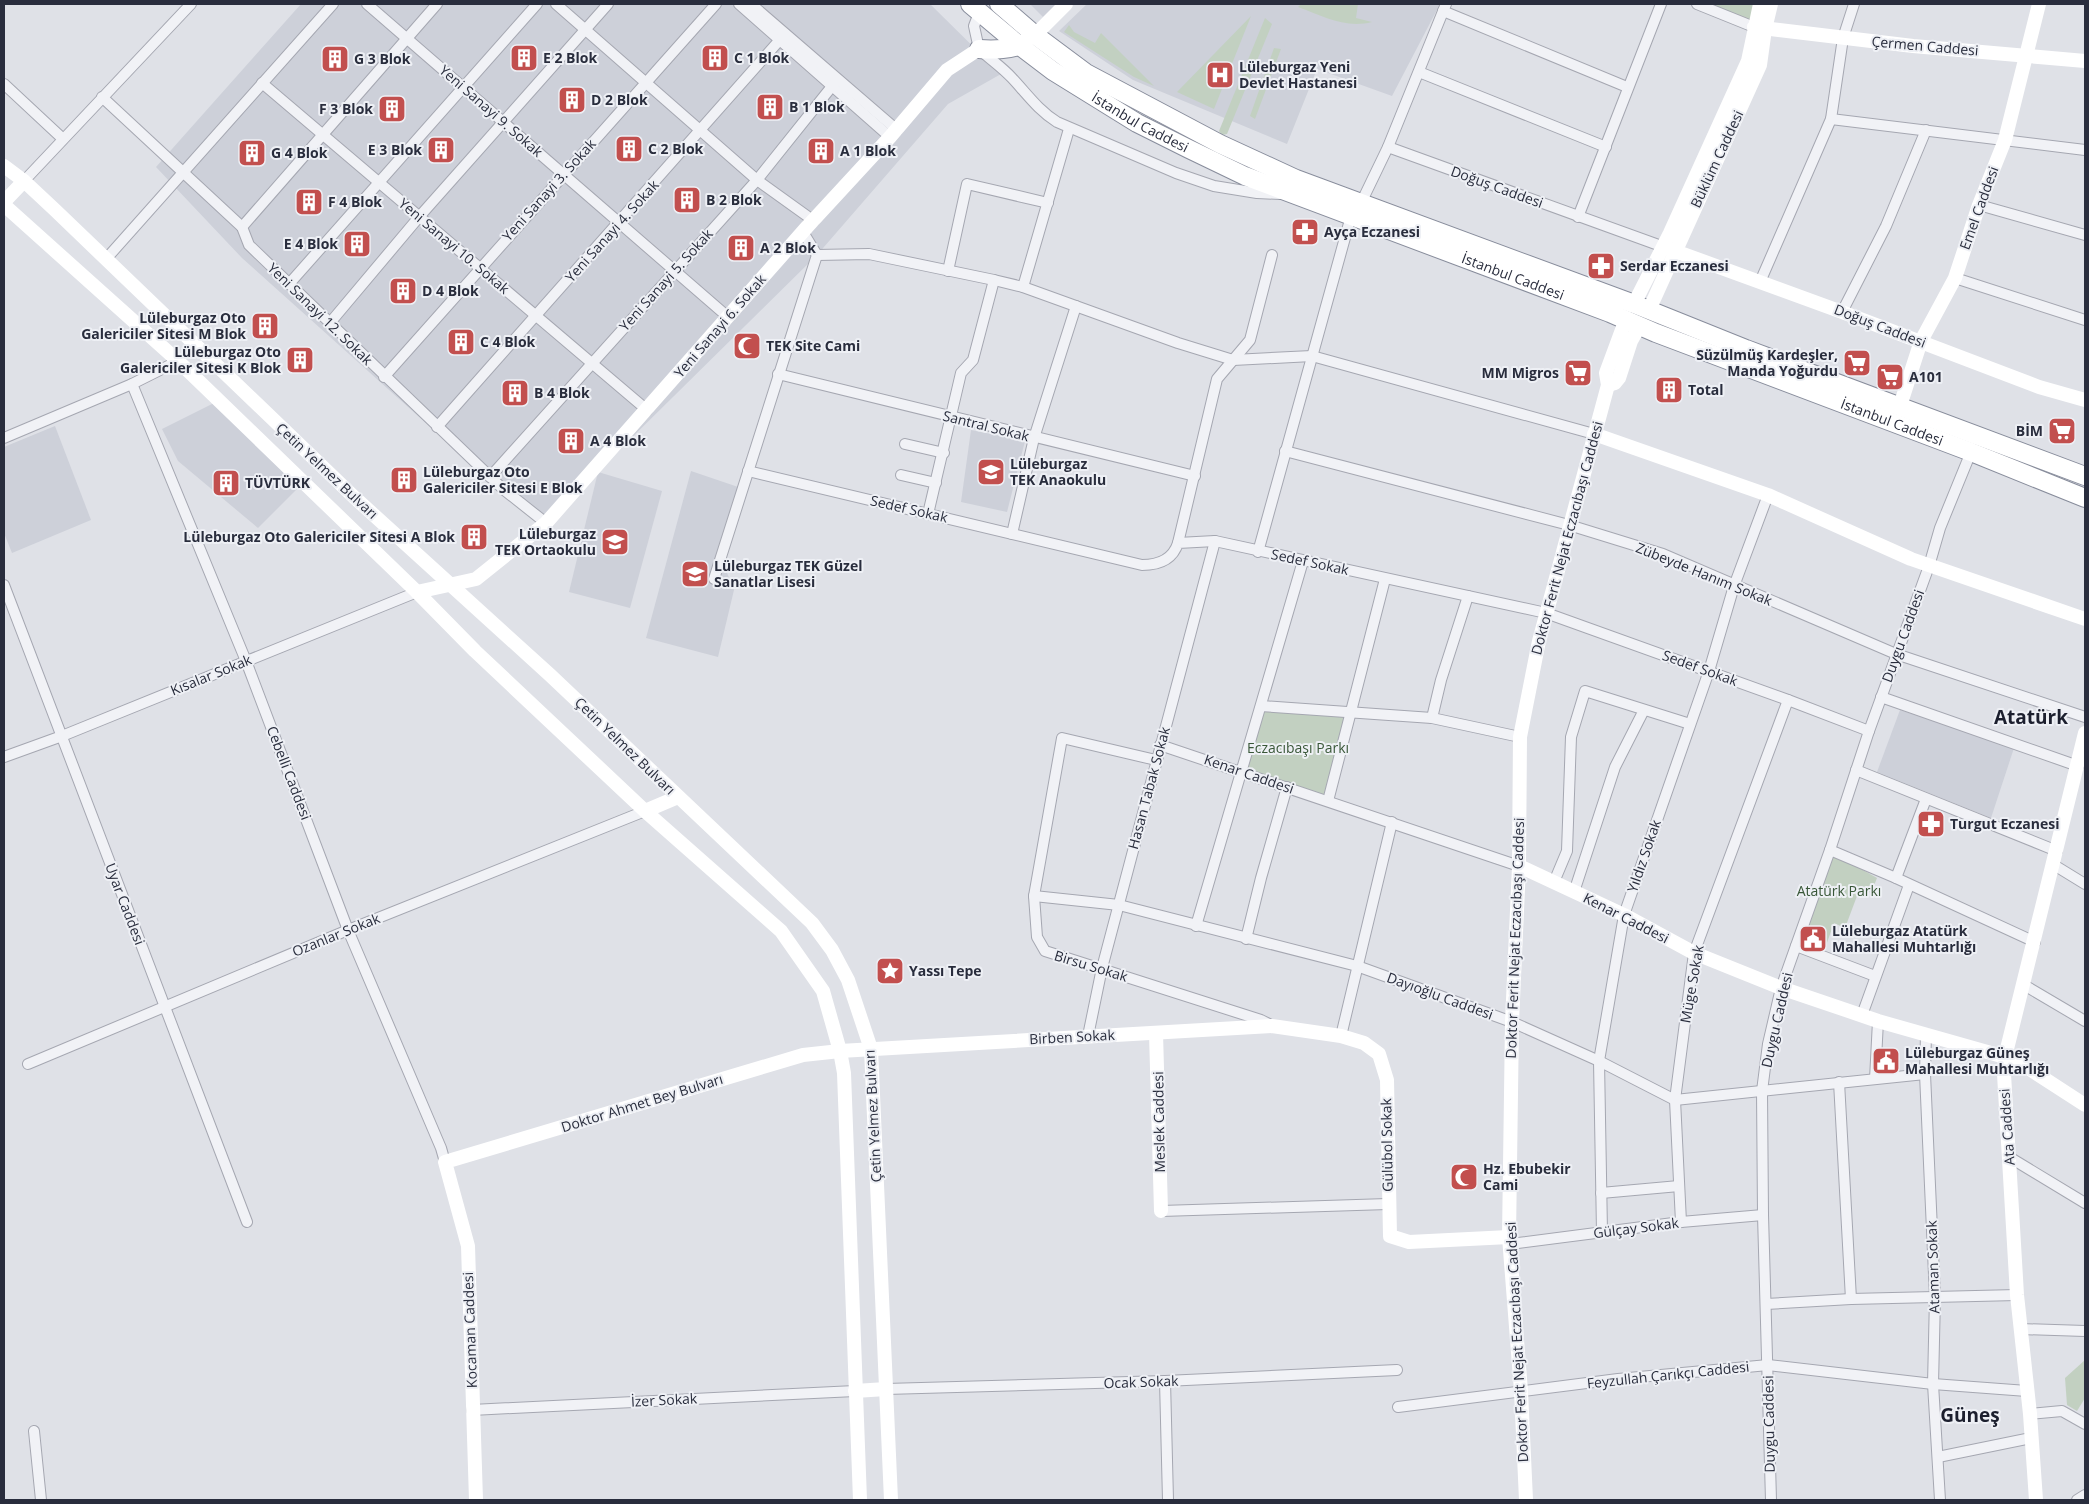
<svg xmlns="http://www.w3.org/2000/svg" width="2089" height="1504" font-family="'Open Sans',sans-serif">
<rect width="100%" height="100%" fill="#dfe1e7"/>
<g fill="#cdd0d9">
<path d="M301 4H930L1001 74 948 104 817 255 602 467 544 529 242 258 156 167Z"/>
<path d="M1030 4H1056L1043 17Z"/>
<path d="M1087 4H1440L1392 96 1317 69 1287 144 1133 80 1059 31Z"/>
<path d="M214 403 299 487 258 528 178 461 162 429Z"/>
<path d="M55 426 91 520 12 553 4 533V447Z"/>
<path d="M971 430 1025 441 1007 512 961 502Z"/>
<path d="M691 471 747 490 721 558 734 590 718 657 646 638Z"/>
<path d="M598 472 662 491 630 608 569 592Z"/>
<path d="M1900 710 2014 748 1991 818 1877 772Z"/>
</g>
<g fill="#c2d0c1">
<path d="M1301 4H1358L1356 18 1372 22C1345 29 1323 16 1298 7Z"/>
<path d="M1711 4H1756L1751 21Z"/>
<path d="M1251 16 1214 109 1177 92Z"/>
<path d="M1265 18 1272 24 1227 134 1222 135 1219 131Z"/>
<path d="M1069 25 1074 32 1095 43 1101 33 1154 86 1134 77 1064 32Z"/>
<path d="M1274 48 1281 49 1255 119 1250 116Z"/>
<path d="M1263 710 1347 716 1325 795 1244 769Z"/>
<path d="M1833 853 1877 878 1871 893 1860 888 1845 928 1834 923 1824 951 1801 943Z"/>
<path d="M2085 1360V1398L2077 1411 2067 1405 2065 1378Z"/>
</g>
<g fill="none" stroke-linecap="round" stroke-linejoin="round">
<defs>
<g id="street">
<path d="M367 4 728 317"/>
<path d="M556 4 757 180 814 221"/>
<path d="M739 4 890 137"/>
<path d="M751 4 897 130"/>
<path d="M1697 4 1754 27"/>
<path d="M1443 11 1627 87"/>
<path d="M979 13 974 26 979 49C990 59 1002 67 1012 78 1027 94 1038 110 1057 122L1176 173 1214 186 1257 193 1280 194"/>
<path d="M1419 72 1606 147"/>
<path d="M262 83 647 410"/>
<path d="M4 84 63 139"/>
<path d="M102 97 242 227 249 245 503 489 546 523"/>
<path d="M1831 119 2085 150"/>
<path d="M1388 147 1664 247"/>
<path d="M24 181 191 4"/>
<path d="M1361 203 1388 147 1446 4"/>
<path d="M1979 205 2085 235"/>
<path d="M1578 217 1661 4"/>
<path d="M242 227 437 4"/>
<path d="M803 232 817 255 869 254 994 280 1023 287 1178 343 1233 360 1312 356 1594 434"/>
<path d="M106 259 333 4"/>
<path d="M948 271 967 184 1048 203"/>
<path d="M1955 278 2085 320"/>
<path d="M1760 282 1831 119 1843 38 1854 4"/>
<path d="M289 284 537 4"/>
<path d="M1023 287 1069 129"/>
<path d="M1842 312 1886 226 1926 130"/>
<path d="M329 324 419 217 608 4"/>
<path d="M778 374 1195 476"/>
<path d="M384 377 716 4"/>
<path d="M132 384 246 661 348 930 441 1148 445 1162"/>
<path d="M437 427 785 34"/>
<path d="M4 438 132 384 178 361"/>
<path d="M905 444 944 453"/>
<path d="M1285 451 1569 525 1663 554 1896 654 2085 717"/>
<path d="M748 471 1142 565C1159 565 1173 559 1178 543L1215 541 1546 613 1788 700 1869 731"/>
<path d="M901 475 936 483"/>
<path d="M490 477 757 180 837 80"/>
<path d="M928 514 961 373 973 360 994 280"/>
<path d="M1012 534 1034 438 1076 306"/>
<path d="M1178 543 1217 379 1250 340 1272 255"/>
<path d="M1258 552 1351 216"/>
<path d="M714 579 817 255"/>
<path d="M4 585 247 1222"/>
<path d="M1881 697 2078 766"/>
<path d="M1261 706 1432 718 1520 737"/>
<path d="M1432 718 1441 680 1468 596"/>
<path d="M1160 745 1519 866"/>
<path d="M4 757 62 736 417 592"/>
<path d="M1156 760 1062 738 1034 896 1037 937 1045 951 1261 1020 1271 1025"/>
<path d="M1856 770 2057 851"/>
<path d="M1328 801 1385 579"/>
<path d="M1830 850 1896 878 2035 942"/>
<path d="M2054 865 2085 884"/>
<path d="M1896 878 1926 799"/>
<path d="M1554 882 1567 851 1571 737 1585 691 1690 724"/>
<path d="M1574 892 1615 767 1644 710"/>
<path d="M1034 896 1119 905 1357 966 1512 1022 1599 1061 1675 1100 1925 1074"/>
<path d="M1196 926 1303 561"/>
<path d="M1246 939 1261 878 1287 787"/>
<path d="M1796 946 1875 976"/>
<path d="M2024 985 2085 1021"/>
<path d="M1862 1015 1909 885"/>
<path d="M1926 1034 1925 1074 1935 1297 1933 1384 1940 1500"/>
<path d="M1088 1036 1102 968 1215 541"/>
<path d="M1341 1036 1392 822"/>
<path d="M28 1064 348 930 645 811"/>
<path d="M1875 1079 1878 1021"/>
<path d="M1839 1082 1851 1299"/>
<path d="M2009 1157 2085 1203"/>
<path d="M1601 1193 1679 1186"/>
<path d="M1161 1211 1388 1204"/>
<path d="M1681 1222 1675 1100 1694 953 1788 700"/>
<path d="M1602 1232 1599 1061 1624 915 1709 671 1734 586 1768 495"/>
<path d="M1510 1244 1681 1222 1763 1215"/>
<path d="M1766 1304 1851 1299 2017 1295"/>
<path d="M2020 1329 2085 1331"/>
<path d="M1165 1381 1168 1500"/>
<path d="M886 1389 1165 1381 1397 1370"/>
<path d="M1398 1407 1618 1379 1768 1365 1933 1384 2027 1391"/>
<path d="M472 1410 855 1391"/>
<path d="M2030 1414 2062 1411 2085 1424"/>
<path d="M34 1431 41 1500"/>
<path d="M1938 1457 2031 1438"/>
<path d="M1771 1500 1763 1215 1762 1091 1768 1044 1781 988 1830 850 1869 731 1929 566 1940 528 1971 452"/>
<path d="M2077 1500 2085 1495"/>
</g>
<g id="highway">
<path id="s1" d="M970 4 1020 46 1053 71 1137 123 1189 149 1245 176 1610 313 1656 333 1971 452 2085 498"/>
<path d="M999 4 1035 35 1086 73 1220 144 1296 179 1634 304 1746 349 2085 476"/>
<path d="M979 49C991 50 1015 50 1024 43"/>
</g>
</defs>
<use href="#street" stroke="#a5a7b1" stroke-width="12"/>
<use href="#highway" stroke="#888d9c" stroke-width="20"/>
<use href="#street" stroke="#f1f2f6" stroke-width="10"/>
<g stroke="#fff" stroke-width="14">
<path d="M1754 27 1913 46 2085 61"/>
<path d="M1035 35 1066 4"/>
<path d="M4 166 24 181 55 210 354 497 550 675 812 923 832 950 848 980 871 1049 891 1500"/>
<path d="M4 202 24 181"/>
<path d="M4 205 178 361 417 592 475 651 645 811 781 931 823 991 840 1051 844 1073 860 1500"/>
<path d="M1664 247 1842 312 2039 387 2085 400"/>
<path d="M1634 304 1670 233 1748 61 1760 4"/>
<path d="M1649 310 1760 65 1765 29 1771 4"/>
<path d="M1608 385 1615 383 1619 378 1631 341 1640 325"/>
<path d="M1900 406 1921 341 1955 278 1979 205 2005 140 2039 4"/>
<path d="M1594 434 1768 495 1911 559 2085 619"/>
<path d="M417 592 476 579 546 523 807 227 890 137 947 70 979 49"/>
<path d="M645 811 678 797"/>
<path d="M1519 866 1624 915 1694 953 1781 988 1878 1021 2005 1057 2028 1068 2085 1105"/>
<path d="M1156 1033 1161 1211"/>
<path d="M855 1391 886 1389"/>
<path d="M476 1500 468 1246 445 1162 803 1055 840 1051 1272 1026 1341 1036 1364 1043 1379 1054 1387 1080 1390 1236 1409 1242 1509 1237"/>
<path d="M1526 1500 1521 1391 1509 1237 1512 1022 1519 866 1520 737 1539 641 1608 385 1606 373 1626 319"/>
<path d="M2036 1500 2030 1414 2017 1295 2004 1074 2005 1057 2085 733"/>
</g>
<use href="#highway" stroke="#fff" stroke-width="18"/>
</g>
<defs>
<symbol id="building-square" viewBox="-11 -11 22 22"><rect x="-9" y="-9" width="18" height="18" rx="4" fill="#c24f4e" stroke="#eef0f5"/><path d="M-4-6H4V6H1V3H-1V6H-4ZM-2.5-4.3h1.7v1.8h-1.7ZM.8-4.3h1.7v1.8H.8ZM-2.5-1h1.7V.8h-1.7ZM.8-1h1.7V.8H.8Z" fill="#fff"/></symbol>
<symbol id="hospital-square" viewBox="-11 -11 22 22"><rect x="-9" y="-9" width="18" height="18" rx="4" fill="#c24f4e" stroke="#eef0f5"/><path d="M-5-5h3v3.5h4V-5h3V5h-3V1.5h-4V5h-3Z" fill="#fff"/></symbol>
<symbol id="pharmacy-square" viewBox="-11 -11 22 22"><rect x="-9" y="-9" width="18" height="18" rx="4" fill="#c24f4e" stroke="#eef0f5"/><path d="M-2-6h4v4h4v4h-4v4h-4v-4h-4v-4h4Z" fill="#fff"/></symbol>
<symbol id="mosque-square" viewBox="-11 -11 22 22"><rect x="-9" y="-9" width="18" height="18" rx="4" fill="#c24f4e" stroke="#eef0f5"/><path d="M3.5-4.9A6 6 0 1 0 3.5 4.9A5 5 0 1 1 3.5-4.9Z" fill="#fff"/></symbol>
<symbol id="supermarket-square" viewBox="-11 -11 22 22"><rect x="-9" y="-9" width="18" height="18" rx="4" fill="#c24f4e" stroke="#eef0f5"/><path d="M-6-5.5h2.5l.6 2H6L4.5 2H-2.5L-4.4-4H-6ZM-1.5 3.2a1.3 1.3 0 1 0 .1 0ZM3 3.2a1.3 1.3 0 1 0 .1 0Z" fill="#fff"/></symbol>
<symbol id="school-square" viewBox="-11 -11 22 22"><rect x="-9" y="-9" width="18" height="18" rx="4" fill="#c24f4e" stroke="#eef0f5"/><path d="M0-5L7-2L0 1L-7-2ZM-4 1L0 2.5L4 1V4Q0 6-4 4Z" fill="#fff"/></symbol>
<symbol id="civic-square" viewBox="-11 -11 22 22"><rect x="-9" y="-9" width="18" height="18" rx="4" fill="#c24f4e" stroke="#eef0f5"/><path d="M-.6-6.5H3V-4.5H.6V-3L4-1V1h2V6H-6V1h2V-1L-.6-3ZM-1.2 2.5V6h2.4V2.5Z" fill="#fff"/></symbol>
<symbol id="sight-square" viewBox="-11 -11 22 22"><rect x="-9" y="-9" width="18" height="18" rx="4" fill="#c24f4e" stroke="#eef0f5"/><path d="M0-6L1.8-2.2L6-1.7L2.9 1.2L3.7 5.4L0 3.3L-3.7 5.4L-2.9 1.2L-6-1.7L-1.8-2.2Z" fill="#fff"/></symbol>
</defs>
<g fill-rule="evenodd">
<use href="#building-square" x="508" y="42" width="32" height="32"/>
<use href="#building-square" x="699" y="42" width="32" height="32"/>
<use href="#building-square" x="319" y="43" width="32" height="32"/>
<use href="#hospital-square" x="1204" y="59" width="32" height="32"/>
<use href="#building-square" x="556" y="84" width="32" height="32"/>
<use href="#building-square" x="754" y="91" width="32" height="32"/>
<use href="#building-square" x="376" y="93" width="32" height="32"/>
<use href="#building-square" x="613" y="133" width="32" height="32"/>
<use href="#building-square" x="425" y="134" width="32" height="32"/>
<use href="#building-square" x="805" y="135" width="32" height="32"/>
<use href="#building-square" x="236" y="137" width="32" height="32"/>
<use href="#building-square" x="671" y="184" width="32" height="32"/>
<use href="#building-square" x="293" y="186" width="32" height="32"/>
<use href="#pharmacy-square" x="1289" y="216" width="32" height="32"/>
<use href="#building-square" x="341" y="228" width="32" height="32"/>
<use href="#building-square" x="725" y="232" width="32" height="32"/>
<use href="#pharmacy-square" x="1585" y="250" width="32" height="32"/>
<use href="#building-square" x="387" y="275" width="32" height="32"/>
<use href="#building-square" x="249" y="310" width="32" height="32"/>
<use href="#building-square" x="445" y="326" width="32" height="32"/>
<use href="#mosque-square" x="731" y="330" width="32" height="32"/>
<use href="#building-square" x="284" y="344" width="32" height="32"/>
<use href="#supermarket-square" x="1841" y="347" width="32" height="32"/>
<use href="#supermarket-square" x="1562" y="357" width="32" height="32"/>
<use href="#supermarket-square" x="1874" y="361" width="32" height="32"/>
<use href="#building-square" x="1653" y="374" width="32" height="32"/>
<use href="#building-square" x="499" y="377" width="32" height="32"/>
<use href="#supermarket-square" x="2046" y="415" width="32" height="32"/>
<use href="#building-square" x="555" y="425" width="32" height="32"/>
<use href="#school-square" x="975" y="456" width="32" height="32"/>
<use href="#building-square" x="388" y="464" width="32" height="32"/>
<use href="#building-square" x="210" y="467" width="32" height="32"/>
<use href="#building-square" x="458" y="521" width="32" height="32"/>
<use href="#school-square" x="599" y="526" width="32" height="32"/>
<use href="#school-square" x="679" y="558" width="32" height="32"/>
<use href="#pharmacy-square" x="1915" y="808" width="32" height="32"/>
<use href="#civic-square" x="1797" y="923" width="32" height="32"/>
<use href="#sight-square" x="874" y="955" width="32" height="32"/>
<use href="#civic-square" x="1870" y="1045" width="32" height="32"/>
<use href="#mosque-square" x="1448" y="1161" width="32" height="32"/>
</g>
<g text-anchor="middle" stroke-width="4" stroke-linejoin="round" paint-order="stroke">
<g font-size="14" fill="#292d3d" stroke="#eef0f5">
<text transform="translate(1925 46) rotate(5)" y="5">Çermen Caddesi</text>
<text transform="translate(491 111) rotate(41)" y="5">Yeni Sanayi 9. Sokak</text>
<text dy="5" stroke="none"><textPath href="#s1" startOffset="208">İstanbul Caddesi</textPath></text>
<text transform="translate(1717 159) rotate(-65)" y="5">Büklüm Caddesi</text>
<text transform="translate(1497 187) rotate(20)" y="5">Doğuş Caddesi</text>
<text transform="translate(549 190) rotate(-48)" y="5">Yeni Sanayi 3. Sokak</text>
<text transform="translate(1979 208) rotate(-70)" y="5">Emel Caddesi</text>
<text transform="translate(612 231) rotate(-48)" y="5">Yeni Sanayi 4. Sokak</text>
<text transform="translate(454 246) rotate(40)" y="5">Yeni Sanayi 10. Sokak</text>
<text dy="5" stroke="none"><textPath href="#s1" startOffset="612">İstanbul Caddesi</textPath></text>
<text transform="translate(666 280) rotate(-48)" y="5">Yeni Sanayi 5. Sokak</text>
<text transform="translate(320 314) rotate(44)" y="5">Yeni Sanayi 12. Sokak</text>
<text transform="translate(720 326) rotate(-49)" y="5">Yeni Sanayi 6. Sokak</text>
<text transform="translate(1880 326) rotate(21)" y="5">Doğuş Caddesi</text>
<text dy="5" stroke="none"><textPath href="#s1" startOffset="1018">İstanbul Caddesi</textPath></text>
<text transform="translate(986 426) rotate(14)" y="5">Santral Sokak</text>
<text transform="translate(327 471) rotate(43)" y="5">Çetin Yelmez Bulvarı</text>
<text transform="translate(909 509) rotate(13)" y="5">Sedef Sokak</text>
<text transform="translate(1567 538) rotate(-75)" y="5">Doktor Ferit Nejat Eczacıbaşı Caddesi</text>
<text transform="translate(1310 562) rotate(12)" y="5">Sedef Sokak</text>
<text transform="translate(1704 574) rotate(22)" y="5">Zübeyde Hanım Sokak</text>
<text transform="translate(1903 636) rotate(-70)" y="5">Duygu Caddesi</text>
<text transform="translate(1700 668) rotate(20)" y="5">Sedef Sokak</text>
<text transform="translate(211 675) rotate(-22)" y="5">Kısalar Sokak</text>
<text transform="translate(625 746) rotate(44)" y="5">Çetin Yelmez Bulvarı</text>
<text transform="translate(289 773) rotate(69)" y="5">Cebelli Caddesi</text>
<text transform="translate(1249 774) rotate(19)" y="5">Kenar Caddesi</text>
<text transform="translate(1149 788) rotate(-75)" y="5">Hasan Tabak Sokak</text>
<text transform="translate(1644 856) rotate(-71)" y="5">Yıldız Sokak</text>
<text transform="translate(125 904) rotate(69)" y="5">Uyar Caddesi</text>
<text transform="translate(1626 918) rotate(27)" y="5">Kenar Caddesi</text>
<text transform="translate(336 935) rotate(-22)" y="5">Ozanlar Sokak</text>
<text transform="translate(1515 938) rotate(-88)" y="5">Doktor Ferit Nejat Eczacıbaşı Caddesi</text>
<text transform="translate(1091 966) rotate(17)" y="5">Birsu Sokak</text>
<text transform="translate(1692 984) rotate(-80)" y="5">Müge Sokak</text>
<text transform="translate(1440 996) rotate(20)" y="5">Dayıoğlu Caddesi</text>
<text transform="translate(1777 1020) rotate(-77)" y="5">Duygu Caddesi</text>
<text transform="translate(1072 1037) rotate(-3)" y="5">Birben Sokak</text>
<text transform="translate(642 1103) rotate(-17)" y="5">Doktor Ahmet Bey Bulvarı</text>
<text transform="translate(873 1116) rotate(-93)" y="5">Çetin Yelmez Bulvarı</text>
<text transform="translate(1159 1122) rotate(-91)" y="5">Meslek Caddesi</text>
<text transform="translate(2007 1127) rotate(-94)" y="5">Ata Caddesi</text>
<text transform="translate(1387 1145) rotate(-91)" y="5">Gülübol Sokak</text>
<text transform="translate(1636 1228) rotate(-7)" y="5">Gülçay Sokak</text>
<text transform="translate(1933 1267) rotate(-92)" y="5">Ataman Sokak</text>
<text transform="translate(470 1330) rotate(-92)" y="5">Kocaman Caddesi</text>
<text transform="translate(1517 1342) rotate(-93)" y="5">Doktor Ferit Nejat Eczacıbaşı Caddesi</text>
<text transform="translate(1668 1375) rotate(-6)" y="5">Feyzullah Çarıkçı Caddesi</text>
<text transform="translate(1141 1382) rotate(-2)" y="5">Ocak Sokak</text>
<text transform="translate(664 1400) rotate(-3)" y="5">İzer Sokak</text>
<text transform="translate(1769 1424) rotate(-91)" y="5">Duygu Caddesi</text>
</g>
<g font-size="14" font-weight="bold" fill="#292d3d" stroke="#eef0f5" text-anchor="start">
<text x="543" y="63">E 2 Blok</text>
<text x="734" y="63">C 1 Blok</text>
<text x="354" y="64">G 3 Blok</text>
<text x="1239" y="72">Lüleburgaz Yeni<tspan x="1239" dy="16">Devlet Hastanesi</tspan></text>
<text x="591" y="105">D 2 Blok</text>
<text x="789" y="112">B 1 Blok</text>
<text x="373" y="114" text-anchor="end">F 3 Blok</text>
<text x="648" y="154">C 2 Blok</text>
<text x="422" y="155" text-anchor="end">E 3 Blok</text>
<text x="840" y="156">A 1 Blok</text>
<text x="271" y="158">G 4 Blok</text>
<text x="706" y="205">B 2 Blok</text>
<text x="328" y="207">F 4 Blok</text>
<text x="1324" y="237">Ayça Eczanesi</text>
<text x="338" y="249" text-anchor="end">E 4 Blok</text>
<text x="760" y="253">A 2 Blok</text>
<text x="1620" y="271">Serdar Eczanesi</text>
<text x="422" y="296">D 4 Blok</text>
<text x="246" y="323" text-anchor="end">Lüleburgaz Oto<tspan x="246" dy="16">Galericiler Sitesi M Blok</tspan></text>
<text x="480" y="347">C 4 Blok</text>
<text x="766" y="351">TEK Site Cami</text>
<text x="281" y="357" text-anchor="end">Lüleburgaz Oto<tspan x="281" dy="16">Galericiler Sitesi K Blok</tspan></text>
<text x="1838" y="360" text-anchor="end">Süzülmüş Kardeşler,<tspan x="1838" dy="16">Manda Yoğurdu</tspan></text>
<text x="1559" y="378" text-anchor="end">MM Migros</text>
<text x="1909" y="382">A101</text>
<text x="1688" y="395">Total</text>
<text x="534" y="398">B 4 Blok</text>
<text x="2043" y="436" text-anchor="end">BİM</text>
<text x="590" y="446">A 4 Blok</text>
<text x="1010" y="469">Lüleburgaz<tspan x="1010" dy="16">TEK Anaokulu</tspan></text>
<text x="423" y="477">Lüleburgaz Oto<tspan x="423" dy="16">Galericiler Sitesi E Blok</tspan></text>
<text x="245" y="488">TÜVTÜRK</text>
<text x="596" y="539" text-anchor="end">Lüleburgaz<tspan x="596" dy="16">TEK Ortaokulu</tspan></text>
<text x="455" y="542" text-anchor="end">Lüleburgaz Oto Galericiler Sitesi A Blok</text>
<text x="714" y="571">Lüleburgaz TEK Güzel<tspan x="714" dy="16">Sanatlar Lisesi</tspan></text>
<text x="1950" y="829">Turgut Eczanesi</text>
<text x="1832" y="936">Lüleburgaz Atatürk<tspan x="1832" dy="16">Mahallesi Muhtarlığı</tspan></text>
<text x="909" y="976">Yassı Tepe</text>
<text x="1905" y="1058">Lüleburgaz Güneş<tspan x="1905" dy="16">Mahallesi Muhtarlığı</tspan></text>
<text x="1483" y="1174">Hz. Ebubekir<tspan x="1483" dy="16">Cami</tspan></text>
</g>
<g font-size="14" fill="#395738" stroke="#eef0f5">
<text x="1298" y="753">Eczacıbaşı Parkı</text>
<text x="1839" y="896">Atatürk Parkı</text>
</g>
<g font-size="19" font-weight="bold" fill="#1c1f2e" stroke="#eef0f5">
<text x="2031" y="724">Atatürk</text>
<text x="1970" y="1422">Güneş</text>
</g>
</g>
<rect width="2089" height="1504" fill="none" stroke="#292d3d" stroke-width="10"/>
</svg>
